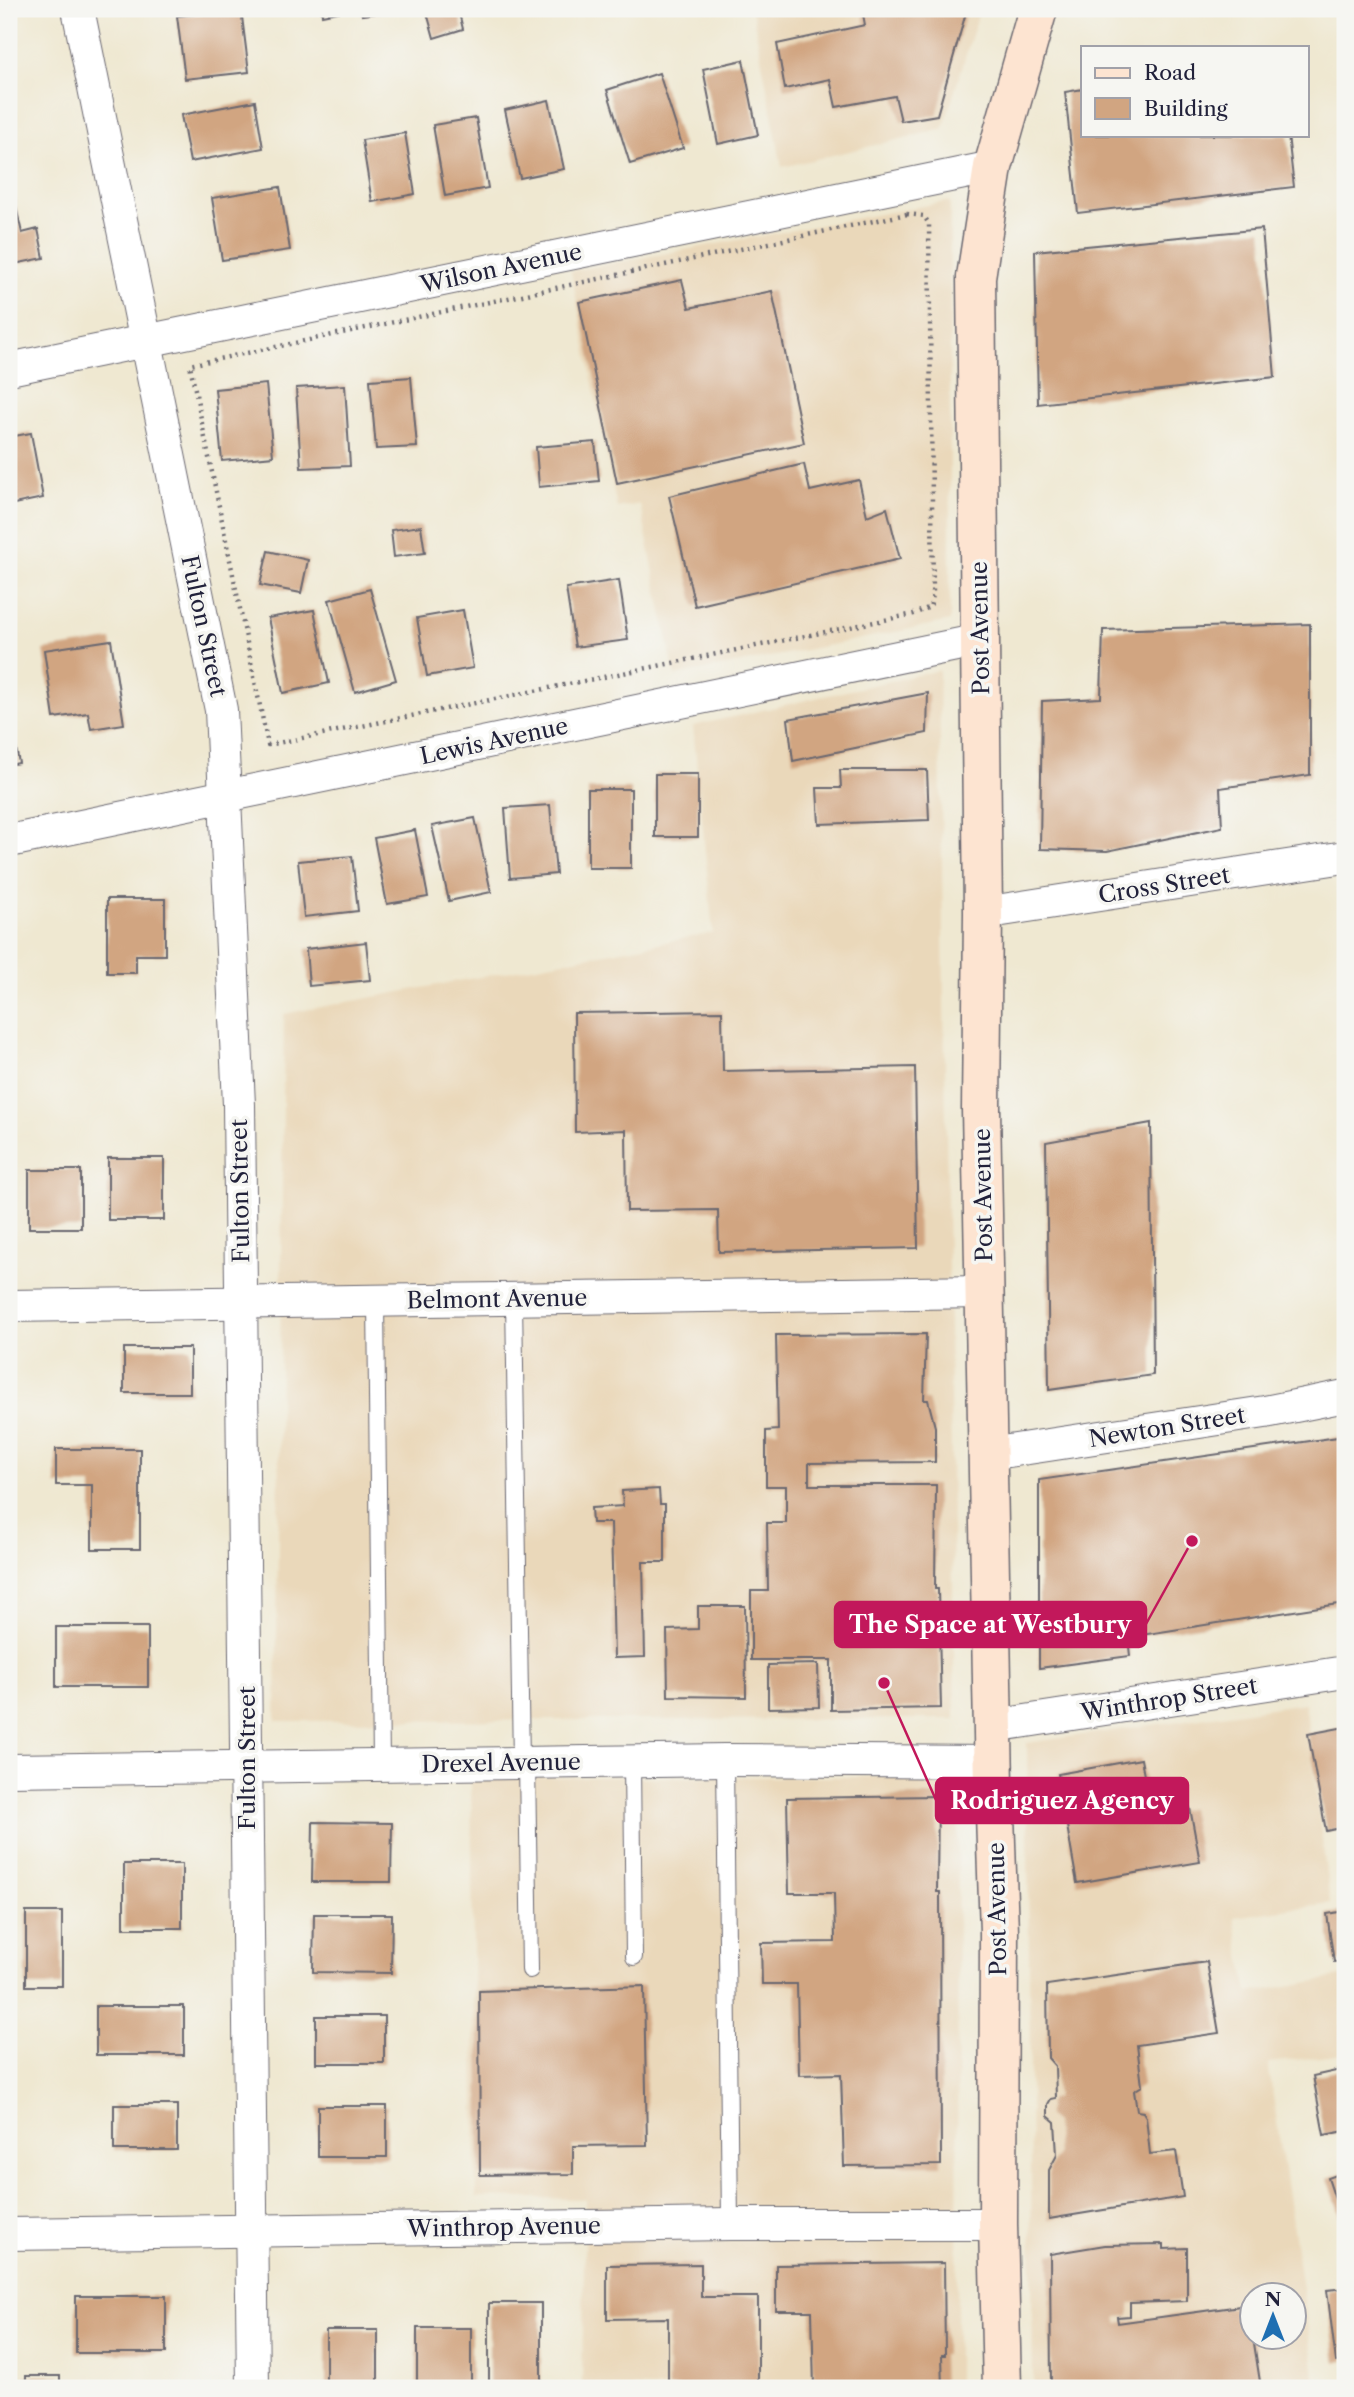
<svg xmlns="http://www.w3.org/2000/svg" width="1354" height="2397" font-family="'Libre Caslon Text',serif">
<rect width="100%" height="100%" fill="#f6f6f2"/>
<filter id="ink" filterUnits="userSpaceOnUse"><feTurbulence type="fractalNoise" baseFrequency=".0143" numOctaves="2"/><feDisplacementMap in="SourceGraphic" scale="14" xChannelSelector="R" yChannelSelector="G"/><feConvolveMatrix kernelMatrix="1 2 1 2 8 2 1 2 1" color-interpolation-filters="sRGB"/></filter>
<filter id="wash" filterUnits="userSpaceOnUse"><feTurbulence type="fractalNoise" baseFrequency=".00686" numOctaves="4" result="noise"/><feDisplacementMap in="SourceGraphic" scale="28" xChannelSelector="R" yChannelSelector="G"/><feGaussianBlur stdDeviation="1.57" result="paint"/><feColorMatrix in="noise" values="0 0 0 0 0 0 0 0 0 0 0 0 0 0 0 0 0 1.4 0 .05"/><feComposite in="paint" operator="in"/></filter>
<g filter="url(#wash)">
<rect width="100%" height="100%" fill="#efe8d1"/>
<g fill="#ead8ba" fill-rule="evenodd">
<path d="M752 9H980L943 129 782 167Z"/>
<path d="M950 201V621L675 676 640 504 617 508 571 271Z"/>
<path d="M939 670 955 1719 276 1721 284 1014 713 933 693 726Z"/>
<path d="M1305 1703 1330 1903 1234 1917 1248 1993 1345 1976V2054L1268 2063 1317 2388H1033L1027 1743ZM1252 2296H1294V2338H1252Z"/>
<path d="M471 1777H958L957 2388H582L585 2199 476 2197Z"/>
</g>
<g id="blocks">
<g fill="#d1a581">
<path d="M241 9 249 72 185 79 177 16Z"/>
<path d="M321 9H348V10L322 15Z"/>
<path d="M361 9H397V10L362 15Z"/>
<path d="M426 9H458L463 29 434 38Z"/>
<path d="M862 9H967L937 115 901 121 895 96 836 107 830 79 785 89 777 44 865 25Z"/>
<path d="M743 60 758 135 718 144 703 69Z"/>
<path d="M659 73 683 148 630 164 607 90Z"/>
<path d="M1083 89V135H1288L1294 187 1078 213 1065 92Z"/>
<path d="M549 100 564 169 520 178 505 110Z"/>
<path d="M255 101 263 148 190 162 181 115Z"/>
<path d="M476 118 488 188 445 196 433 125Z"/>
<path d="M405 133 415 194 372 202 362 140Z"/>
<path d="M280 187 290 250 222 260 212 198Z"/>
<path d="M12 189 22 233 38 229 44 258 9 265V190Z"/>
<path d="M1262 229 1275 377 1038 404 1035 251Z"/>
<path d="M682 280 689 308 772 291 804 443 617 483 579 302Z"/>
<path d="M411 377 417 447 376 449 370 380Z"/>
<path d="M266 384 273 456 222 461 215 389Z"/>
<path d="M345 385 350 466 301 468 296 388Z"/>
<path d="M31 433 43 498 9 505V437Z"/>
<path d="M595 442 599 481 539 487 536 447Z"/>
<path d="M804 464 810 491 859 480 867 516 887 508 900 559 695 606 669 496Z"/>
<path d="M421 526 425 553 394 557 391 530Z"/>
<path d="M268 551 308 560 301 593 260 585Z"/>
<path d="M619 580 628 640 575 647 566 588Z"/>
<path d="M370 589 396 680 355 692 329 600Z"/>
<path d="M314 610 329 683 283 693 268 618Z"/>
<path d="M463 610 473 668 427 676 417 618Z"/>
<path d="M1310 624V775L1220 788 1222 827 1107 851 1040 849 1042 701 1101 698 1103 630Z"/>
<path d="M111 640 124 724 91 729 88 713 54 718 44 650Z"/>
<path d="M928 693 927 733 793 761 788 719Z"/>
<path d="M9 712 19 763 9 765Z"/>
<path d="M840 770H927L929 820 819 824 817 788H841Z"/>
<rect x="655" y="774" width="43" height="63"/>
<rect x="588" y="789" width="43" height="79"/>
<path d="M550 805 556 874 510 878 505 808Z"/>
<path d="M475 818 491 892 449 901 432 826Z"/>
<path d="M415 830 428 897 387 904 374 838Z"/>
<path d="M352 856 358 911 304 917 298 861Z"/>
<path d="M107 899H165V955H136V973H107Z"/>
<path d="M366 942 370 980 309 986 306 949Z"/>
<path d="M722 1011 723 1071 915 1067 918 1248 719 1252 718 1210 627 1211 626 1130 575 1132 574 1013Z"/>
<path d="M1151 1123 1153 1375 1049 1390 1046 1142Z"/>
<rect x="108" y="1158" width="56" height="62"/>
<rect x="29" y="1170" width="52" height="58"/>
<path d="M926 1334 924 1400H928L935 1427V1462L809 1463V1485H936L935 1589H938L941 1708 831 1710V1660H751V1591H768L767 1523H786V1486H766V1431L778 1430 776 1335Z"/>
<rect x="124" y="1348" width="66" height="45"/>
<path d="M1345 1436V1603L1128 1637 1130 1656 1039 1668V1480Z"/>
<path d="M56 1449H140V1549H92V1485H56Z"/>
<path d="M659 1489 660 1504H665V1562H643L645 1657 614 1658 611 1523H592L591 1508 623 1506 622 1491Z"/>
<path d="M698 1606H745L746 1697 668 1696 667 1630 698 1629Z"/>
<rect x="56" y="1627" width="92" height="60"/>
<path d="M818 1664 819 1707 768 1708V1665Z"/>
<path d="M1345 1727V1827L1326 1831 1308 1734Z"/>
<path d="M1141 1759 1151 1815 1190 1808 1200 1862 1077 1883 1058 1774Z"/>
<path d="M938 1796 937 1892H940L941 2165 844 2166 841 2074 799 2075 797 1984H762L761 1943 835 1942 834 1893H789L787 1798Z"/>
<path d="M313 1822 392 1823 391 1882H312Z"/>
<rect x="124" y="1864" width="58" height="64"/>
<path d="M1345 1911V1961L1334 1962 1327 1914Z"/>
<rect x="26" y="1912" width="36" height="74"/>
<path d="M314 1914H392L391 1973 313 1972Z"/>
<path d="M1207 1962 1219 2033 1137 2045 1142 2086 1134 2091 1137 2111 1143 2112 1146 2117 1150 2154 1176 2151 1183 2197 1049 2219V2170L1057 2155 1055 2122 1048 2116V2104L1051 2099 1056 2098 1055 2066 1048 2058 1047 1985Z"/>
<path d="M644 1986 647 2145 573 2146V2174L480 2175 479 1991Z"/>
<rect x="96" y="2006" width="88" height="49"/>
<rect x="316" y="2016" width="68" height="47"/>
<path d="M1345 2069V2131L1324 2135 1313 2076Z"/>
<rect x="114" y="2105" width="63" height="45"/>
<rect x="318" y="2106" width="69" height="51"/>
<path d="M1345 2172V2216L1341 2217 1328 2178Z"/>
<path d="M1164 2244V2249L1187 2248V2301L1130 2303V2316L1117 2317 1118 2323 1248 2305 1261 2388H1051L1050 2254 1105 2245Z"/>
<path d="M944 2263 945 2355H942L943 2388H814L812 2311H776V2265Z"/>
<path d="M701 2264V2297H758V2388H668V2318L607 2319V2265Z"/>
<path d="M1345 2288V2361L1336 2362 1327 2290Z"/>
<rect x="76" y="2296" width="90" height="57"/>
<rect x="489" y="2303" width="52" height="85"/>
<rect x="417" y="2328" width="54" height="60"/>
<rect x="326" y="2330" width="52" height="58"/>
<rect x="26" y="2376" width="34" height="12"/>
</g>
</g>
</g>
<g filter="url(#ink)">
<use href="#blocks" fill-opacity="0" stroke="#6a6770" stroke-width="2"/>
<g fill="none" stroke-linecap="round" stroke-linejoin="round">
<defs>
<g id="service">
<path d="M514 1299 521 1763"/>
<path d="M376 1301 381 1765"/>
<path d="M725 1760 730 2224"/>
<path d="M632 1762 634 1957"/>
<path d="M527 1763 530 1970"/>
</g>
<g id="minor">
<path d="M78 9 221 710 239 1105 253 2388"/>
<path d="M9 369 993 167"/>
<path d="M9 841 980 640"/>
<path d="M983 913 1345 857"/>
<path d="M9 1306 984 1292"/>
<path d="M989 1454 1265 1412 1345 1396"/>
<path d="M993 1726 1345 1672"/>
<path d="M9 1770 725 1760 994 1762"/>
<path d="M9 2234 730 2224H998"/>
</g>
<path id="secondary" d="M1002 2388 998 2224 999 1932 994 1785 981 1109 983 913 976 277 993 167 1038 9"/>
</defs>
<use href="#service" stroke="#6a6770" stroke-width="18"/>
<use href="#minor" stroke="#6a6770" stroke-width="34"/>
<use href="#secondary" stroke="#6a6770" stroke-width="41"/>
<path stroke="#6a6770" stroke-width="4.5" stroke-dasharray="2 5" stroke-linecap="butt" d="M907 214 924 216 929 224 933 595 930 607 914 614 268 745 190 365Z"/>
<use href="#service" stroke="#fff" stroke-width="16"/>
<use href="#minor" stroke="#fff" stroke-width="32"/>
<use href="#secondary" stroke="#fde4d1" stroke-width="38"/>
</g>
</g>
<g text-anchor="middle" stroke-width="7" stroke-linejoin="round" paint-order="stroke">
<g font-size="23" fill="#22223b" stroke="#f6f6f2">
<text transform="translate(501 268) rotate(-12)" y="8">Wilson Avenue</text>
<text transform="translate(204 626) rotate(78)" y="8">Fulton Street</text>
<text transform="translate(980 628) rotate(-91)" y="8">Post Avenue</text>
<text transform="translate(494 741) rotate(-12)" y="8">Lewis Avenue</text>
<text transform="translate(1164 885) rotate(-9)" y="8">Cross Street</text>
<text transform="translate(240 1191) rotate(-91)" y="8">Fulton Street</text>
<text transform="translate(983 1195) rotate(-91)" y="8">Post Avenue</text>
<text transform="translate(497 1299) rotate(-1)" y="8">Belmont Avenue</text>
<text transform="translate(1167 1427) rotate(-9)" y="8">Newton Street</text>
<text transform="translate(1169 1699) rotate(-9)" y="8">Winthrop Street</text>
<text transform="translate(247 1758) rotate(-90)" y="8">Fulton Street</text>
<text transform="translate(501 1763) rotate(-1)" y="8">Drexel Avenue</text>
<text transform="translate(997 1909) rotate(-91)" y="8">Post Avenue</text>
<text transform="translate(504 2227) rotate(-1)" y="8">Winthrop Avenue</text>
</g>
</g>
<path fill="none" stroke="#c2185b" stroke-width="2.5" d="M1192 1541L1146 1624M884 1683L936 1800"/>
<g fill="#c2185b" stroke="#f6f6f2" stroke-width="2.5">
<circle cx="1192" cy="1541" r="7"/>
<circle cx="884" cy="1683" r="7"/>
</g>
<g fill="#c2185b" stroke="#c2185b" stroke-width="2.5">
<rect x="835" y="1602" width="311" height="45" rx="7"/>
<rect x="936" y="1778" width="252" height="45" rx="7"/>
</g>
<g font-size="24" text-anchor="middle" font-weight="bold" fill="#fff">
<text x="990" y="1633">The Space at Westbury</text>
<text x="1062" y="1809">Rodriguez Agency</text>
</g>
<rect width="1354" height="2397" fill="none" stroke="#f6f6f2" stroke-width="35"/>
<rect x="1081" y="46" width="228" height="91" fill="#f6f6f2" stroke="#a1a1a9" stroke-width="2"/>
<rect x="1095" y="68" width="35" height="10" fill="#fde4d1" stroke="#a1a1a9" stroke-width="2"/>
<text x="1144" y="80" font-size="21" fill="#22223b">Road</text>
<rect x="1095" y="98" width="35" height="21" fill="#d1a581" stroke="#a1a1a9" stroke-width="2"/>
<text x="1144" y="116" font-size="21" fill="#22223b">Building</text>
<g transform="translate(1273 2316)"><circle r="33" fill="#f6f6f2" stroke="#a1a1a9" stroke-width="2"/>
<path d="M0-5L12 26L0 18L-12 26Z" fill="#1f6fb2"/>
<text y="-10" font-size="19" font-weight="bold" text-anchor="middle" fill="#22223b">N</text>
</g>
</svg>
